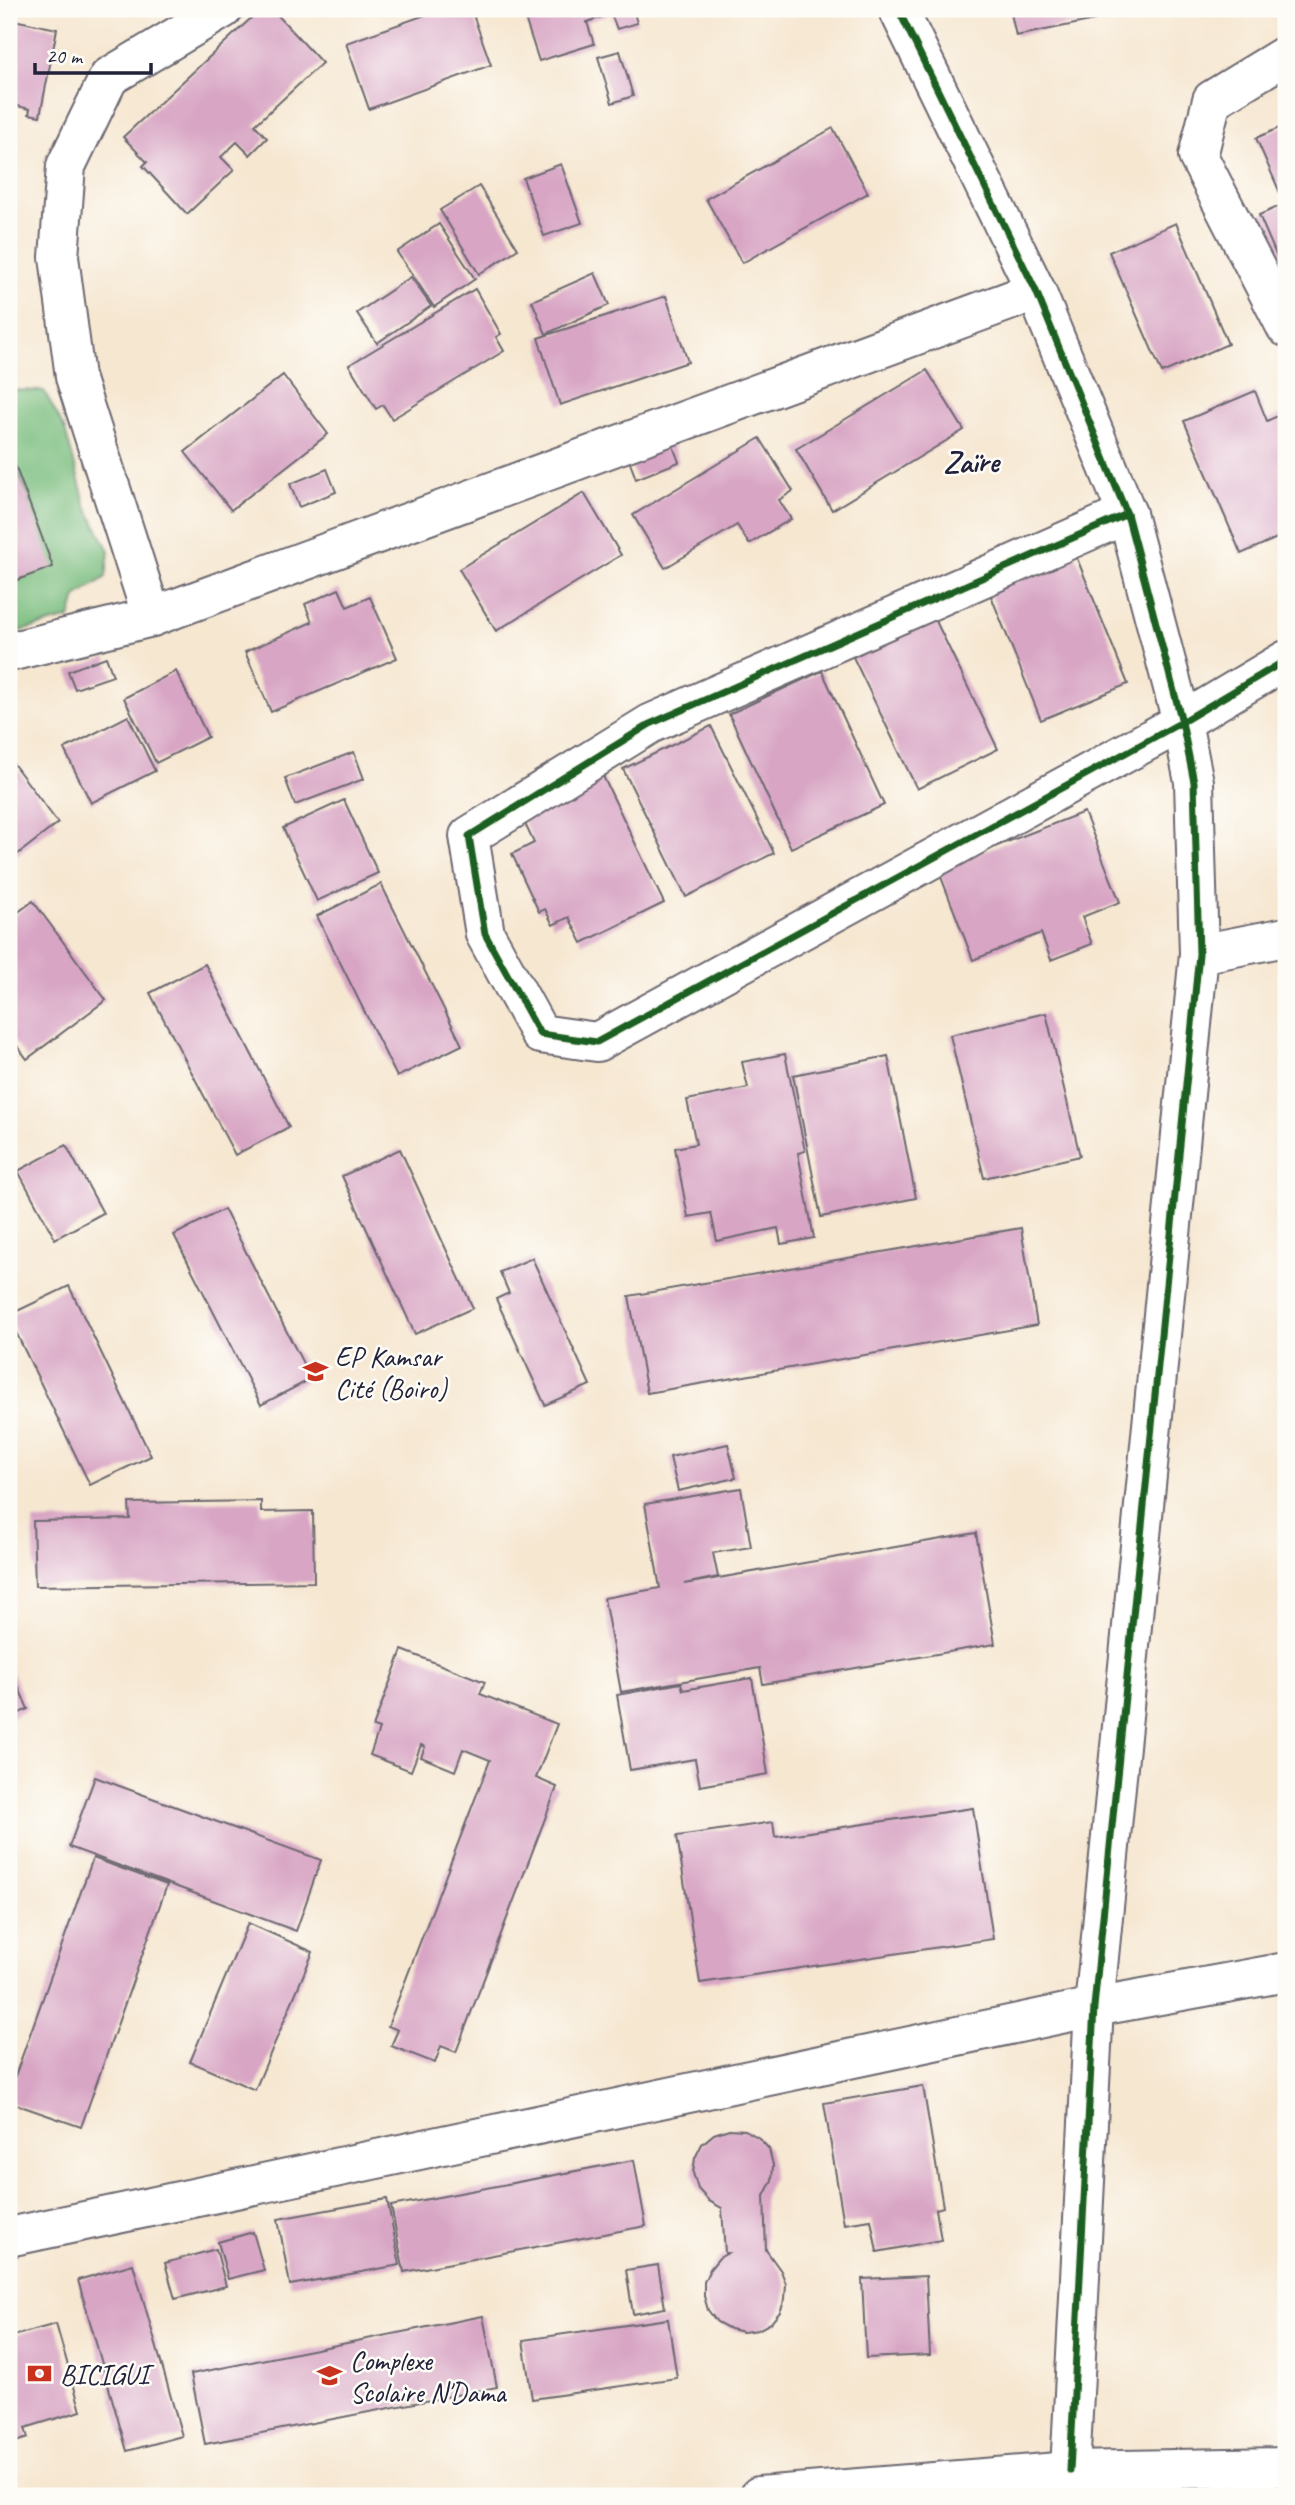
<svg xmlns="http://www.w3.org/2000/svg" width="1295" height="2505" font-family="Caveat,sans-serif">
<rect width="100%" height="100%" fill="#fdfcf7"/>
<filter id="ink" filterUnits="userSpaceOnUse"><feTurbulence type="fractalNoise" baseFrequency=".0143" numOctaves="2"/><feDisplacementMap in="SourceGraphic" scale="14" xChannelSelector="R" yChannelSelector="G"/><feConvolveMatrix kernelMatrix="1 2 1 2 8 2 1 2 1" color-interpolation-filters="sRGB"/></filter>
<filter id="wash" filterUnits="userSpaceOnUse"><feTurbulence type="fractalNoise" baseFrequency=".00686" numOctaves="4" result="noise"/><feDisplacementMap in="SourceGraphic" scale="28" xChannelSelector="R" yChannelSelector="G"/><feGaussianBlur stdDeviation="1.57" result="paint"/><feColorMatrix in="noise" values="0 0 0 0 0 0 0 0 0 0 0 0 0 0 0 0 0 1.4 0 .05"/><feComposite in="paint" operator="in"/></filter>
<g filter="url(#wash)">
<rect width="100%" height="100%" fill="#f6e7d1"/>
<path fill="#7bbe80" stroke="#4e705e" stroke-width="2" d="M9 390 44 391 65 430 86 506 109 551 106 577 76 597 70 618 9 634V573L17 569 30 498 9 453Z"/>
<g id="blocks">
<g fill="#d8a5c4">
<path d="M261 9H272L322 63 255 125 267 138 250 155 237 142 221 157 234 170 187 214 143 166 147 162 123 137Z"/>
<path d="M442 9H471L491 65 369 109 346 43Z"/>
<path d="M522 9H633L637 23 617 29 611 14 587 22 594 44 539 61Z"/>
<path d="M1010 9H1144V10L1016 36Z"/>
<path d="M9 19 57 29 40 116 29 114 30 109 9 104Z"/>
<path d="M620 51 633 96 612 103 598 57Z"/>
<path d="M1286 125V270L1283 271 1259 215 1285 204 1256 138Z"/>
<path d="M833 128 868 193 742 263 706 199Z"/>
<path d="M561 164 582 223 544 236 523 178Z"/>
<path d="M479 186 518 249 479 274 440 210Z"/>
<path d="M1176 223 1228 344 1162 373 1109 252Z"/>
<path d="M439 224 475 279 434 307 397 252Z"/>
<path d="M595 273 609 305 546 334 532 301Z"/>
<path d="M411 277 431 306 377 343 357 313Z"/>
<path d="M475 289 501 334 496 337 504 351 392 419 383 405 376 409 349 365Z"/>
<path d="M666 296 688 362 560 405 538 338Z"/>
<path d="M927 370 964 430 832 510 796 449Z"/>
<path d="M283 375 328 434 231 510 185 452Z"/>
<path d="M1255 391 1267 421 1286 412V534L1241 554 1184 421Z"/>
<path d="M760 438 793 491 779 500 791 519 749 544 737 525 665 568 633 515Z"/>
<path d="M671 441 679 462 636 479 628 457Z"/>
<path d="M9 449 53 567 9 583Z"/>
<path d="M327 469 336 492 299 507 290 484Z"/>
<path d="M584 493 621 555 496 631 459 569Z"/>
<path d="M1074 551 1128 684 1041 720 987 586Z"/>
<path d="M339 589 347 607 370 597 397 658 271 712 245 652 312 622 305 604Z"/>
<path d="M934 617 998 749 917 789 853 657Z"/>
<path d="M106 657 113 676 75 689 68 671Z"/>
<path d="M176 671 208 737 156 763 124 698Z"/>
<path d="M822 671 884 805 791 848 729 714Z"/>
<path d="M128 716 155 771 91 803 64 749Z"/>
<path d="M711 726 774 853 686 897 623 769Z"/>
<path d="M354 752 364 779 295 805 285 778Z"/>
<path d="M9 758 58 823 9 861Z"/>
<path d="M601 772 664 903 582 943 569 917 553 925 545 909 539 912 512 854 534 843 519 811Z"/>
<path d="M344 800 378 873 317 901 283 828Z"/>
<path d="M1084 812 1120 902 1082 917 1092 944 1051 960 1041 933 973 960 938 869Z"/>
<path d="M381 884 462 1045 397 1077 317 916Z"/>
<path d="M33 901 106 1000 27 1059 9 1035V919Z"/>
<path d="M205 964 289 1127 235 1155 150 993Z"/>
<path d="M1046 1013 1080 1156 984 1178 950 1035Z"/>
<path d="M785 1054 805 1151 798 1153 814 1238 781 1244 778 1228 717 1241 711 1213 688 1217 675 1148 696 1144 687 1100 748 1088 742 1062Z"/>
<path d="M888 1056 916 1198 821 1217 793 1075Z"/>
<path d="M66 1145 103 1213 55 1239 18 1171Z"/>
<path d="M400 1149 473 1308 415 1334 342 1176Z"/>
<path d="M224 1209 311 1379 261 1405 174 1235Z"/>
<path d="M1021 1228 1037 1325 647 1393 629 1296Z"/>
<path d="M532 1258 590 1385 545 1405 496 1299 509 1293 500 1272Z"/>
<path d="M69 1286 151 1456 90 1485 9 1318V1315Z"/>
<path d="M728 1444 736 1478 678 1491 670 1457Z"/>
<path d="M741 1488 751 1547 713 1553 718 1577 684 1584 976 1533 995 1644 763 1684 760 1668 621 1692 604 1598 660 1588 645 1504Z"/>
<path d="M261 1501V1512L313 1511 314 1582 35 1586 33 1521 130 1519 129 1503Z"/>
<path d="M402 1650 485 1682 480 1694 557 1724 536 1778 557 1787 456 2052 441 2046 435 2063 391 2046 398 2030 388 2026 490 1760 463 1749 455 1771 421 1757 425 1747 421 1745 411 1771 370 1755 379 1729 373 1727Z"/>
<path d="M9 1665 28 1709 9 1718Z"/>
<path d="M752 1678 768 1774 700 1786 695 1759 630 1770 617 1695 681 1683 683 1690Z"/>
<path d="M95 1777 321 1860 296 1931 69 1847Z"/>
<path d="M973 1808 993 1939 700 1983 677 1836 773 1822 775 1837Z"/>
<path d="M93 1858 167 1885 81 2127 9 2102V2093Z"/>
<path d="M248 1923 313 1952 255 2090 190 2062Z"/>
<path d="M923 2086 943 2207 936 2209 941 2240 877 2252 871 2220 844 2224 824 2103Z"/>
<path d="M729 2129 745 2130 759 2138 769 2149 773 2165 772 2180 764 2196 766 2250 781 2271 786 2284 785 2299 780 2312 771 2323 758 2330 743 2332 730 2329 717 2322 708 2310 704 2296V2282L710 2269 719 2258 728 2253H725L722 2208 709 2201 698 2189 693 2173 695 2158 702 2144 714 2134Z"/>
<path d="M634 2160 646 2226 404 2272 391 2206Z"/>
<path d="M387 2199 400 2265 290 2285 278 2219Z"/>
<path d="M253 2232 264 2270 228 2279 218 2242Z"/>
<path d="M216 2249 226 2286 175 2299 165 2263Z"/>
<path d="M133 2264 182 2436 127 2451 78 2280Z"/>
<path d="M658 2265 665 2308 633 2314 626 2270Z"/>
<path d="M926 2276 930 2355 866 2358 862 2279Z"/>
<path d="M483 2316 497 2387 205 2444 191 2374Z"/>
<path d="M668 2319 677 2378 532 2399 523 2340Z"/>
<path d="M56 2324 81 2411 25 2428 28 2438 9 2444V2337Z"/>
</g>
</g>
</g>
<g filter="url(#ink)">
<use href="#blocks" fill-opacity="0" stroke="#6c6770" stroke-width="2"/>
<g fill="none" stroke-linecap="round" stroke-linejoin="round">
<defs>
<g id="street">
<path d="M898 9 1036 291 1127 514 1182 722 1194 782 1199 954 1094 2007 1070 2471"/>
<path d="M1286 55 1212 100 1198 156 1286 327"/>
<path d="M1127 514 650 724 469 836 485 934 540 1034 597 1042 1182 722 1286 660"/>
<path d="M152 617 75 377 59 257 66 166 109 77 223 9"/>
<path d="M9 652 152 617 1036 291"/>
<path d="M1199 954 1286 937"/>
<path d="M9 2237 1094 2007 1286 1972"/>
<path d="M759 2496 1070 2471 1286 2467"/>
</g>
</defs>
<use href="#street" stroke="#6c6770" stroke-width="42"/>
<use href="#street" stroke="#fff" stroke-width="38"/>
<defs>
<g id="cycleway">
<path d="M898 9 1036 291 1127 514 1182 722 1194 782 1199 954 1094 2007 1070 2471"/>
<path d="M1127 514 650 724 469 836 485 934 540 1034 597 1042 1182 722 1286 660"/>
</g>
</defs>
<use href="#cycleway" stroke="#fdfcf7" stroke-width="11"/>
<use href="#cycleway" stroke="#1b5e20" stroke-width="7"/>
</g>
</g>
<defs>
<symbol id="school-bare" viewBox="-9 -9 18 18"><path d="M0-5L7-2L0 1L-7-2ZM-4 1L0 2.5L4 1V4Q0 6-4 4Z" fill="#c8321e" stroke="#fdfcf7" stroke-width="2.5" paint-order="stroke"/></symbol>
<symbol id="bank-bare" viewBox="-9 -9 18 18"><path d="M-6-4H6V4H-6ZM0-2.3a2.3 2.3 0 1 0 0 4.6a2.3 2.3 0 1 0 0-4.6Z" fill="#c8321e" stroke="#fdfcf7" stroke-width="2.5" paint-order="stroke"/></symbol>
</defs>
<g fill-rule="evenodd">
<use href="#school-bare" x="298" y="1354" width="35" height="35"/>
<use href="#bank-bare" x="22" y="2356" width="35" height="35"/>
<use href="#school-bare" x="312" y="2358" width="35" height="35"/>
</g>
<g text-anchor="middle" stroke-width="5" stroke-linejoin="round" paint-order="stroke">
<g font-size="28" fill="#22223b" stroke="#fdfcf7" text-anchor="start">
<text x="335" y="1366">EP Kamsar<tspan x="335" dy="32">Cité (Boiro)</tspan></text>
<text x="350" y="2370">Complexe<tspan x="350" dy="32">Scolaire N'Dama</tspan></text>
<text x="60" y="2384">BICIGUI</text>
</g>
<g font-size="30" font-weight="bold" fill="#22223b" stroke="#fdfcf7">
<text x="971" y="472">Zaïre</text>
</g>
</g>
<rect width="1295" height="2505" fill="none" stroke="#fdfcf7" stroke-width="35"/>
<path d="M35 63v10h116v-10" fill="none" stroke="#22223b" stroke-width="3.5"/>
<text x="46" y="63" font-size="21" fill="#22223b" stroke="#fdfcf7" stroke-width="5" paint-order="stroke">20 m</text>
</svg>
